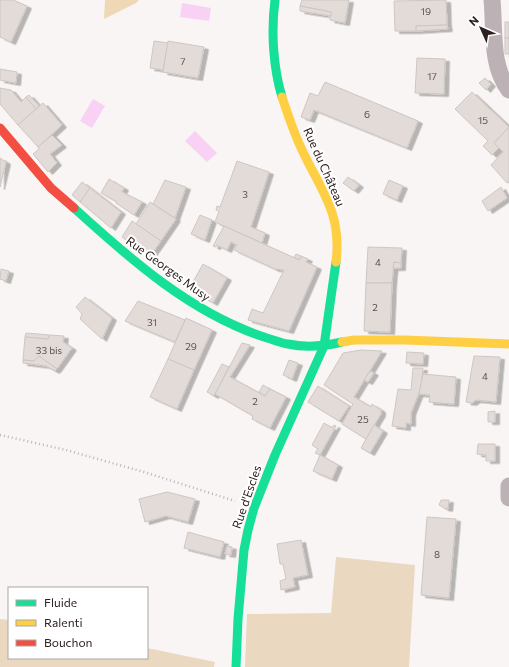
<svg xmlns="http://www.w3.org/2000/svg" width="509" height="667" font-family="Commissioner,sans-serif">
<defs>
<filter id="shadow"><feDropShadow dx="4.5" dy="2.5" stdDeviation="0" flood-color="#0004"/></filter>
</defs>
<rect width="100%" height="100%" fill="#f9f5f5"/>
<g fill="#ead8c1">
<path d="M336 557 415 565 409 667H245L247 614 331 613Z"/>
<path d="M0 619 9 620V658H147V648L215 662 214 667H0Z"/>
</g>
<path fill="#efd8b6" d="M105 0H139L136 3 104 19Z"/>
<g fill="#f9d1f5">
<path d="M182 3 211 8 209 21 180 17Z"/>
<path d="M93 99 105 106 92 128 80 121Z"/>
<path d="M195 131 217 153 207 162 185 141Z"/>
</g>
<g fill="#e2dbd7" stroke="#cec6c3" filter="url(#shadow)">
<path d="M0 0H13L27 6 11 42 0 37Z"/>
<path d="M302 0H349L345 23 330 20 331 12 300 6Z"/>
<path d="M446 0 447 25 416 26V31H395L394 1Z"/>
<path d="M300 6 331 12V16L300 11Z"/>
<rect x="505" y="22" width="4" height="16"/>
<path d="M447 25 448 29 416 31V26Z"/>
<rect x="505" y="38" width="4" height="16"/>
<path d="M154 41 168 43 163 70 150 68Z"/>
<path d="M168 41 204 47 198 78 163 72Z"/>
<path d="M417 58 445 59 444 94 415 93Z"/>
<path d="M0 69 17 72 16 83 0 80Z"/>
<path d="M485 78 491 84 486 90 479 83Z"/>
<path d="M325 82 418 121 407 148 314 110 310 120 301 117 310 93 318 96Z"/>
<path d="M0 88 11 90 21 102 26 97 36 109 18 125 0 104Z"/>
<path d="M472 92 509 127 494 143 499 148 492 155 483 146 488 141 455 109Z"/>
<path d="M29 95 39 106 36 109 26 97Z"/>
<path d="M43 103 62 125 38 147 18 125Z"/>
<path d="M509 127V182L507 183 491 165 503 152 494 143Z"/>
<path d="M52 135 62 145 50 154 57 163 48 172 33 154 39 149 38 147Z"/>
<path d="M0 158 6 162 0 187Z"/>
<path d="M237 161 269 172 251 227 265 233 262 243 215 222 219 211 216 210 217 206 220 207Z"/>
<path d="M348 177 359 185 354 191 343 183Z"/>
<path d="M109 179 124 188 122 192 142 202 134 215 116 203 117 202 101 193Z"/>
<path d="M165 180 186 187 175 218 153 204Z"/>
<path d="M389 180 403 186 397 200 383 194Z"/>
<path d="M82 182 90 188 80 202 72 195Z"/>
<path d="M501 187 507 198 488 211 482 201Z"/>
<path d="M90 188 121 212 111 228 80 202Z"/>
<path d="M150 202 176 219 161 241 136 224Z"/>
<path d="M200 215 212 220 205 240 191 234Z"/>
<path d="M132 221 161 241 149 258 122 237Z"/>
<path d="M224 226 299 260 301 256 308 259 306 262 317 267 289 331 248 320 252 309 263 313 284 270 275 269 234 250 237 245 231 242 227 250 217 245 216 247 213 246Z"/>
<path d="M368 247 402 248 401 263 394 262 392 283H366Z"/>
<path d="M296 254 301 256 299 260 294 257Z"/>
<path d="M394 262 401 263V268H393Z"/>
<path d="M203 264 227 278 213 303 189 289Z"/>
<path d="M1 269 9 271 6 281 0 279Z"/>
<path d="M366 283H392L390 332 364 331Z"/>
<path d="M85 297 112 318 102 339 80 319 82 314 76 307Z"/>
<path d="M138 301 185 320 175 342 125 321Z"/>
<path d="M186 318 212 330 194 370 168 359Z"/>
<path d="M26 333 50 335 48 339 25 337Z"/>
<path d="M50 335 64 336 63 342 72 348 57 369 39 356 34 361 23 360 25 337 48 339Z"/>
<path d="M242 343 250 345 230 377 265 396 270 389 286 397 270 428 252 419 253 416 215 394Z"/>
<path d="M361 350 382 351 354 397 371 407 372 404 381 410V414L366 439 342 424 353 404 324 385 343 353Z"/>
<path d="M407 352 424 353 423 364 406 363Z"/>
<path d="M39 356 57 369 55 371 46 366 23 363V360L34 361Z"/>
<path d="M474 356 500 357 496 402 476 400 472 403 466 402Z"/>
<path d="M168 359 194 370 177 409 150 397Z"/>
<path d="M289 360 298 363 292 379 283 375Z"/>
<path d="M222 364 229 367 214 396 207 392Z"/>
<path d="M413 368H423L421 388 411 413V424L406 423V428L392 426 398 389 411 390Z"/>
<path d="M370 371 374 373 368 382 364 380Z"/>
<path d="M423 374 456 377 454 404 429 402 430 395 419 394Z"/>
<path d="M263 385 270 389 265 396 259 392Z"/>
<path d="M318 386 349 406 339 421 308 402Z"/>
<path d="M495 411V422H488V412Z"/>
<path d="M324 423 332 428 334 425 336 426 320 455 315 453 318 449 312 445Z"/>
<path d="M374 425 383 431 370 453 361 448Z"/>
<path d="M478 444H495V461H486V455L477 454Z"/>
<path d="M320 455 338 465 332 479 313 471Z"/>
<path d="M167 492 195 499 188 522 166 516 145 522 139 499Z"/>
<path d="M441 500H449L448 509 444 508 439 505Z"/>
<path d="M427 517 456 519 449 598 421 595Z"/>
<path d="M188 532 224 542 220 557 184 548Z"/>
<path d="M301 540 308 575 293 578 295 587 281 590 280 581 286 579 283 564H280L277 544Z"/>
<path d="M227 546 232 547 231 555 225 554Z"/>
</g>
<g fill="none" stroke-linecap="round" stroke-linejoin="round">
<path stroke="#bbb4b5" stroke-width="2.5" stroke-dasharray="1 3" stroke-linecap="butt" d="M0 435 66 450 144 472 235 501"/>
<g stroke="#bcb2b5" stroke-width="17">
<path d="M492 0C495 30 490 65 509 90"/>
<path d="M509 486V498"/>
</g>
<g stroke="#16e098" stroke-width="9">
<path d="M275 0C271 31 273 67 282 97"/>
<path d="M74 208C131 260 192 314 267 338 274 340 281 343 288 344 306 348 325 346 342 342"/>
<path d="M236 667 238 619 244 550 248 530 254 508 275 455 324 346 336 262"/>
</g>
<g stroke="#ffcf43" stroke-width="9">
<path d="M282 97C288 115 294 134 303 152 322 192 342 214 336 262"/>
<path d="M342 342 354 340H405L509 344"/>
</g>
<path stroke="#f24e42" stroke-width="9" d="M0 128 51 188 74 208"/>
</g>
<g text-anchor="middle" stroke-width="4" stroke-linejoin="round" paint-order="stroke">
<g font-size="10" fill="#5b504e">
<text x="426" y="15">19</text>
<text x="183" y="65">7</text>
<text x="432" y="80">17</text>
<text x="367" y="118">6</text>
<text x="483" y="124">15</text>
<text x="245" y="198">3</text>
<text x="378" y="266">4</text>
<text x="375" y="311">2</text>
<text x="152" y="326">31</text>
<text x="191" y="350">29</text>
<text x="49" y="354">33 bis</text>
<text x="485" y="380">4</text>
<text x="255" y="405">2</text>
<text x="363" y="423">25</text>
<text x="437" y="558">8</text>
</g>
<g font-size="12" fill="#2e2120" stroke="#fff">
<text transform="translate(324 167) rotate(66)" y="4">Rue du Château</text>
<text transform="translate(168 269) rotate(36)" y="4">Rue Georges Musy</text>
<text transform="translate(247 497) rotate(-71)" y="4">Rue d'Escles</text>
</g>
</g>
<rect x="8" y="587" width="140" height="72" fill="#ffffff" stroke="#aba6a6"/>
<rect x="16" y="600" width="20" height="6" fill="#16e098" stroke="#aba6a6"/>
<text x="44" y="607" font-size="12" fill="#2e2120">Fluide</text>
<rect x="16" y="620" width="20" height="6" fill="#ffcf43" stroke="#aba6a6"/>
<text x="44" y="627" font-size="12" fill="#2e2120">Ralenti</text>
<rect x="16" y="640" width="20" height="6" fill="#f24e42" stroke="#aba6a6"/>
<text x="44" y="647" font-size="12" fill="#2e2120">Bouchon</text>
<g transform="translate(481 28) rotate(315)" stroke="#ffffff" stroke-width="3" paint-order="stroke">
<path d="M0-3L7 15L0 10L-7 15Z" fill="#2e2120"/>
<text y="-6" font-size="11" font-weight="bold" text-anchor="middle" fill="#2e2120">N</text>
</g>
</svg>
